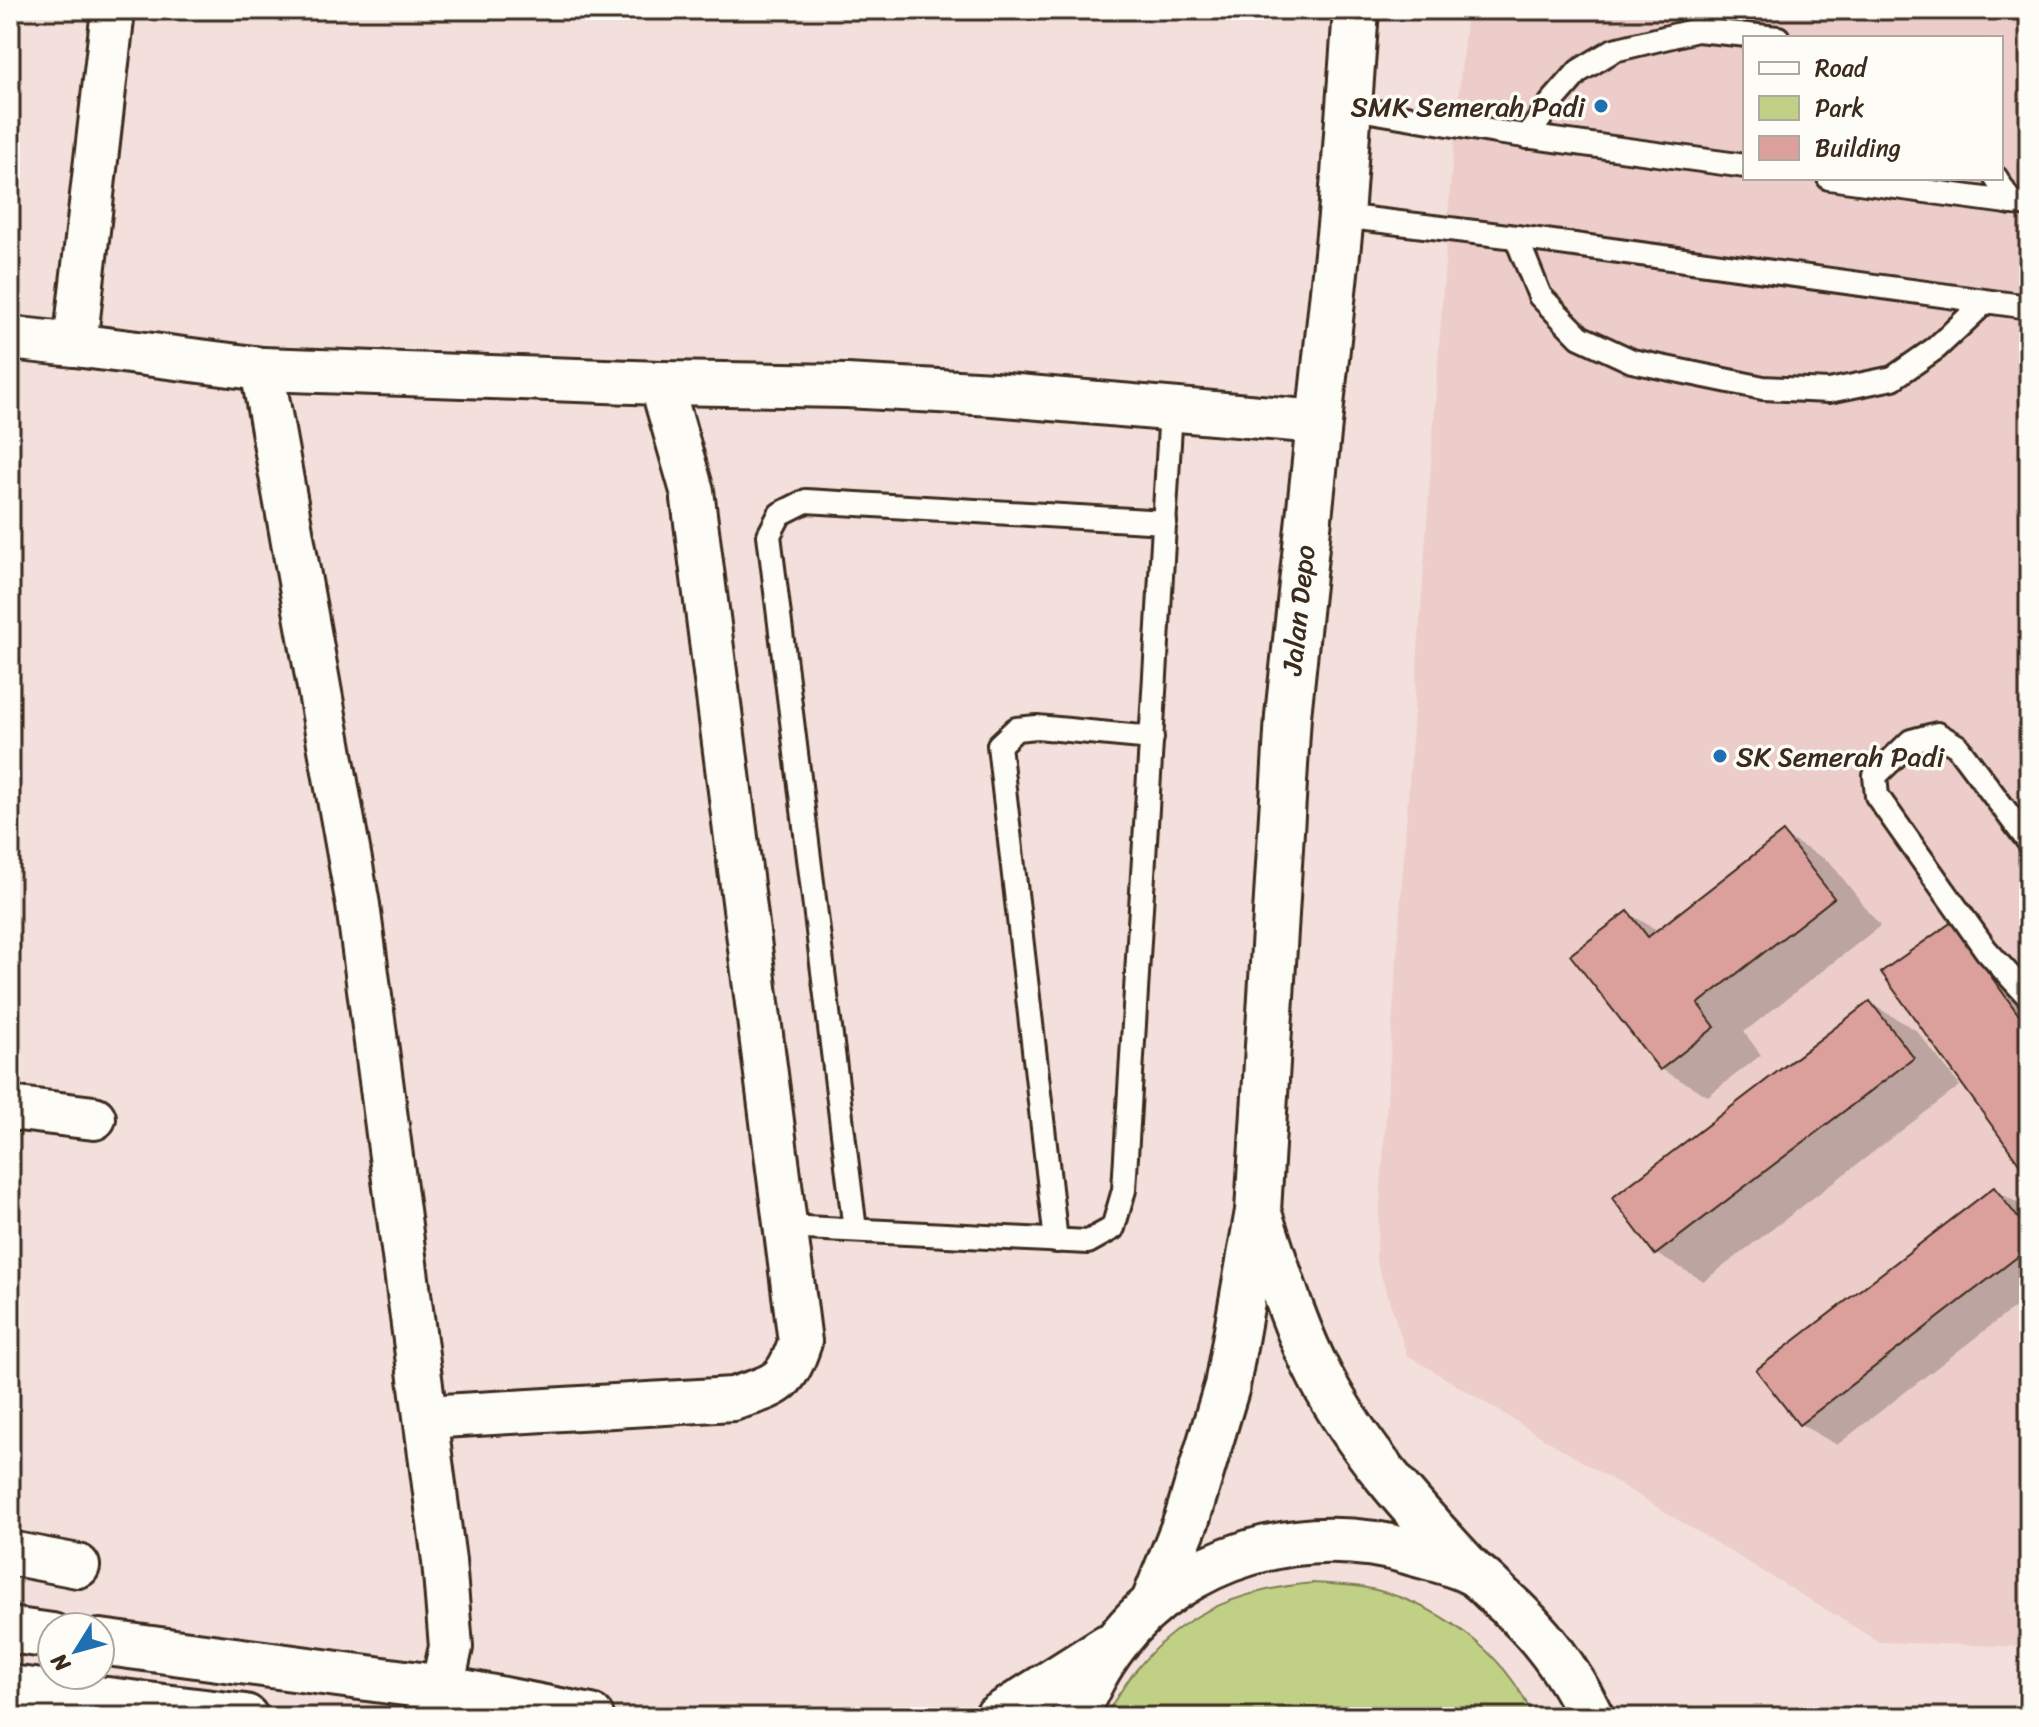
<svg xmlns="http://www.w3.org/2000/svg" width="2039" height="1727" font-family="Sriracha,sans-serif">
<rect width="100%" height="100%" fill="#f3e0dc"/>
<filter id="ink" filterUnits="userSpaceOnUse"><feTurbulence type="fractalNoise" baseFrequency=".0125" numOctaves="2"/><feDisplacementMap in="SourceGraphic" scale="16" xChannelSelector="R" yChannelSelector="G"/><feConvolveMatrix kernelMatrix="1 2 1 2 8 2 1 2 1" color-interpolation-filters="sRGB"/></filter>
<g filter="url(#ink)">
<path fill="#eccdc9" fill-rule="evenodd" d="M1467 10H2029V1647L1879 1642 1407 1355 1376 1260 1451 175ZM1745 38H2001V178H1745Z"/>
<path fill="#c0d186" stroke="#7e7e52" stroke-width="2" d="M1313 1583C1329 1584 1346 1584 1362 1587 1433 1600 1505 1650 1533 1717H1105C1153 1630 1214 1592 1313 1583Z"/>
<g fill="#0003">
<path d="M1783 835 1830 862 1880 926 1744 1032 1761 1055 1708 1096 1661 1069 1628 913 1659 931Z"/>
<path d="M1952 924 1999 951 2029 993V1174Z"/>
<path d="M1870 1003 1917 1031 1960 1086 1704 1281 1656 1254Z"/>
<path d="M1994 1189 2029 1210V1296L1837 1445 1800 1424Z"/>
</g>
<g fill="#dba09c" stroke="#3b2a1e" stroke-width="2">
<path d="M1783 832 1834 898 1698 1004 1715 1027 1660 1070 1570 955 1628 911 1648 937Z"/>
<path d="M1952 922 2029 1029V1177L1881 972Z"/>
<path d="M1870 1001 1914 1058 1655 1255 1612 1198Z"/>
<path d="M1994 1187 2029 1232V1248L1799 1425 1756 1370Z"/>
</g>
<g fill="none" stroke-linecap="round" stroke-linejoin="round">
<defs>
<g id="service">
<path d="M1347 107 1496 132 1745 166"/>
<path d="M1527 137 1551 103 1579 71 1614 50 1697 30 1778 38"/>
<path d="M1829 178 2029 205"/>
<path d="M1996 178 2011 203"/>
<path d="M1341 216 1516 237 2029 307"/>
<path d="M1516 237 1540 296 1580 337 1632 361 1763 388 1829 391 1893 378 1936 348 1984 303"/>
<path d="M2029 842 1957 746 1937 734 1911 741 1875 776 1877 796 1986 950 2029 997"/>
<path d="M785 1227 1088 1242 1113 1228 1124 1190 1171 410"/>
<path d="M855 1230 769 535 780 514 806 501 1165 522"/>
<path d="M1056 1241 999 745 1016 729 1037 727 1152 738"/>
</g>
<g id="minor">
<path d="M10 338 75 345 113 10"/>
<path d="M75 345 262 369 661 383 692 491 800 1342C785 1387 775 1385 733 1399L426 1417"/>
<path d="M262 369 358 905 444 1561 451 1647 442 1688"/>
<path d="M661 383 846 386 994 394 1318 422"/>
<path d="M10 1108 94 1118"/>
<path d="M10 1553 78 1566"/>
</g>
<g id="tertiary">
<path d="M1260 1217C1278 1271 1294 1326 1320 1376 1358 1449 1414 1510 1469 1569"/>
<path d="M1153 1604 1187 1519 1227 1386 1258 1211 1288 716 1341 216 1356 10"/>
<path d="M10 1630 52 1636"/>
<path d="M100 1642 442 1688 591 1717"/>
<path d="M10 1688 245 1717"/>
<path d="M997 1717 1107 1647"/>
<path d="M1074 1717C1086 1691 1098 1666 1116 1643 1183 1555 1305 1521 1410 1552 1430 1558 1455 1563 1473 1573 1483 1579 1492 1590 1500 1597 1540 1632 1568 1669 1591 1717"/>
</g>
</defs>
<use href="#service" stroke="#3b2a1e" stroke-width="28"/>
<use href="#minor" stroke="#3b2a1e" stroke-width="48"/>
<use href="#tertiary" stroke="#3b2a1e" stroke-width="50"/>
<use href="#service" stroke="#fdfcf7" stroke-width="22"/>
<use href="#minor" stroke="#fdfcf7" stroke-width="42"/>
<use href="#tertiary" stroke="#fdfcf7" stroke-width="44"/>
</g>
</g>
<g fill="#1f6fb2" stroke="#fdfcf7" stroke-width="3">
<circle cx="1601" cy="106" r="8"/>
<circle cx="1720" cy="756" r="8"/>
</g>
<g text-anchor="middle" stroke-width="7" stroke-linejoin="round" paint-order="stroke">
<g font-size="28" fill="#3b2a1e" stroke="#fdfcf7" text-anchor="end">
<text x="1585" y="116">SMK Semerah Padi</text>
<text x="1736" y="766" text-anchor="start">SK Semerah Padi</text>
</g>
<g font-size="28" fill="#3b2a1e" stroke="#fdfcf7">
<text transform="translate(1298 610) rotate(-84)" y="10">Jalan Depo</text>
</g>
</g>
<rect width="2039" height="1727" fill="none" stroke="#fdfcf7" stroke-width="40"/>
<rect x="20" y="20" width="1999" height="1687" fill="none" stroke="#3b2a1e" stroke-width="3" filter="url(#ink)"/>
<rect x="1743" y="36" width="260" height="144" fill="#fdfcf7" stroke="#afa8a0" stroke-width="2"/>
<rect x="1759" y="62" width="40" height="12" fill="#fdfcf7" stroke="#afa8a0" stroke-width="2"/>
<text x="1815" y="76" font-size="24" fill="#3b2a1e">Road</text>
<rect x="1759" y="96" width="40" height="24" fill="#c0d186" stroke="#afa8a0" stroke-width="2"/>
<text x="1815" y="116" font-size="24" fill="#3b2a1e">Park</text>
<rect x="1759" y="136" width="40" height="24" fill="#dba09c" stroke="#afa8a0" stroke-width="2"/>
<text x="1815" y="156" font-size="24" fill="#3b2a1e">Building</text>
<g transform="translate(76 1651) rotate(233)"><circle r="38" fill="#fdfcf7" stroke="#afa8a0" stroke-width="2"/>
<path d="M0-6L14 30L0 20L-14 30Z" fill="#1f6fb2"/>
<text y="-12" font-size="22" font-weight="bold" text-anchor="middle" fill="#3b2a1e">N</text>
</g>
</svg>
